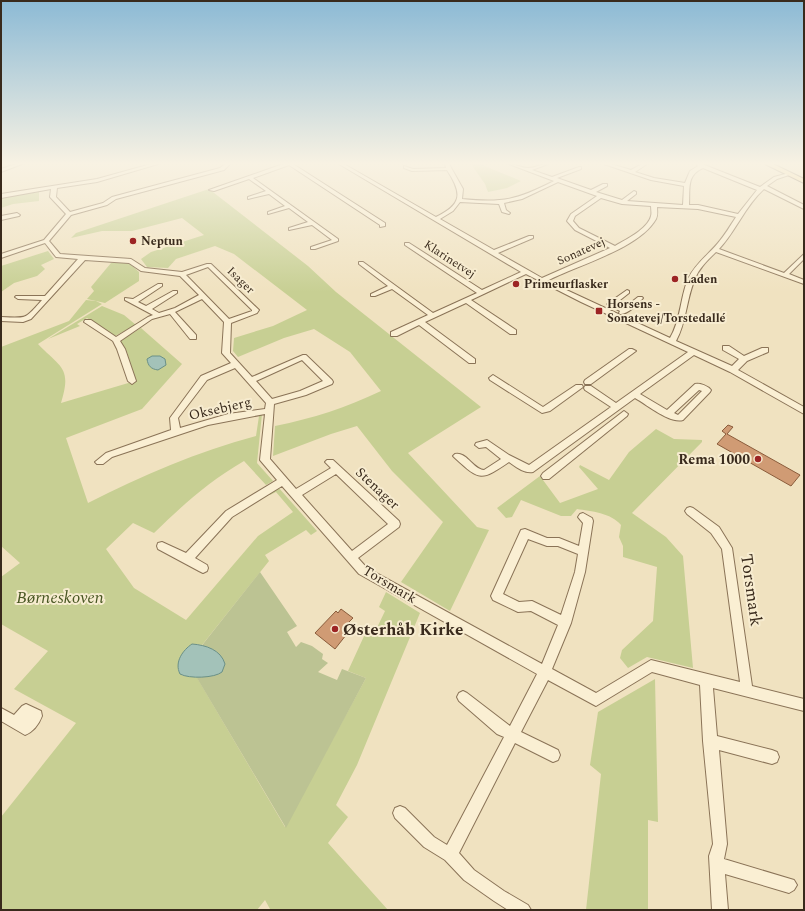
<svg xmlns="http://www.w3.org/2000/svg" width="805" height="911" font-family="Spectral,serif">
<rect width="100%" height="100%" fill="#f0e2c0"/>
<g fill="#c7cf93">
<path d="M471 164H480L521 181 507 188 488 192 485 184Z"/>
<path d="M209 189 308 266 336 292 481 407 408 453 477 527 489 530 450 611 401 582 443 522 392 471 357 426 331 434 273 456 275 426C314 418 345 408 381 391L350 352 314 329 284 338 238 357 233 351 234 338 273 326 307 310 234 254 215 246 176 259 168 268 147 267 141 259 151 252 204 235 182 218 132 231H102L71 238 76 233Z"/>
<path d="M39 192V201L13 204 1 208V198Z"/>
<path d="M48 251 54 259 41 265 45 269 37 276 14 283 1 292V266Z"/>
<path d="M111 263H129L139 272V281L105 303 87 299 94 291 91 287Z"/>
<path d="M86 300 96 301 102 304 38 344C61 368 72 367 61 403L135 381 127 352 120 341 141 328 182 364 142 409 66 438 88 503C143 475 197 452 256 436L259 416 262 414 257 463 273 481 266 485 244 461C208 482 184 504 154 533L133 523 106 549 134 588 186 620 258 536 293 512 276 492 270 495 268 493 278 487 317 531 311 535 306 530 265 555 269 561 202 645 193 644 178 670 183 676H196L285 827 366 678 348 671 365 634 373 636 385 611 379 607 386 592 420 613 357 765 336 805 348 817 328 843 388 910H269L270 909 265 900 257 910H1V817L76 723 14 689 48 651 1 624V577L20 563 1 546V347L69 321Z"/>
<path d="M102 306 124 315 136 325 115 336 87 318 77 324 80 326 48 339Z"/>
<path d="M656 429 674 439 702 440V442L632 513 666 537 683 556 693 668 647 657 628 668 620 658 622 650 653 621 657 567 623 557V546L619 537 621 525C611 513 591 511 577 509L571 516H561L521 500 512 517 506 518 497 508 540 476 560 503 598 489 579 467 580 465 609 480 629 452Z"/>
<path d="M655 679 658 822 648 820V910H586L601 774 590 765 598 712Z"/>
</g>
<path fill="#bcc393" d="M260 572 297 626 287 632 296 647 301 642 312 646 323 654 322 659 328 663 318 672 337 680 342 669 366 678 286 828 188 663Z"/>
<g fill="#a3c2b9" stroke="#6a9087">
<path d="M152 356H160L165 359 166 365 158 370C151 369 148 366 147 359Z"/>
<path d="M192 644C206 645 221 650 225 664L222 672C215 678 189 679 180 674 174 662 183 650 192 644Z"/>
</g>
<g fill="#d09b74" stroke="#8a5c3b">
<path d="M728 425 733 427 727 434 800 475 791 486 717 444 726 434 722 431Z"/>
<path d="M341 609 353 618 349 622 354 625 335 649 315 633 336 611 338 613Z"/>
</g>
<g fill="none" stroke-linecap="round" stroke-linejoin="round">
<defs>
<g id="minor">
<path d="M16 164H22L1 172V169Z"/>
<path d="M151 164H158L97 182 57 188 56 197 70 212 103 203 112 197 220 168 225 164H230L224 170 116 199 107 205 71 215 49 241 60 254 131 259 145 268 182 272 207 264H211L259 310 257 313 231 323 230 353 252 377 303 355H306L332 380 333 382 332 384 306 395 274 404 270 459 296 489 331 468 325 462 327 460H333L399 521 400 524 399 527 358 558 367 568 542 664 558 625 531 611 518 612 493 600 491 596 521 530 525 529 547 538H559L579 546 583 523 578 517 580 514 583 513 592 518 593 521 585 572 571 623 552 669 596 693 651 660 740 682 722 549 711 533 687 514 685 511 687 508 690 507 693 508 719 527 732 548 752 686 804 699V711L713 688 717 736 772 750 777 752 779 757 777 762 772 764 719 750 727 844 724 859 794 880 797 885 794 890 789 893 725 874 728 910H712L709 856 713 844 703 741 700 685 652 672 596 706 548 680 521 732 558 750 560 755 558 760 553 762 515 743 459 853 474 870 504 891 528 905 531 910H508L494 901 464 880 445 860 424 847 395 818 393 813 395 808 400 806 405 808 434 837 447 845 504 737 497 734 459 701 457 697 459 693 463 691 467 693 510 726 537 674 359 574 282 486 232 517 195 558 207 565 208 568 207 571 203 573 199 571 158 549 157 546 158 543 162 542 186 553 226 511 277 480 260 460 265 414 208 425 112 457 103 464H97L95 462 106 453 171 430 170 418 201 376 231 363 222 353 224 322 202 299 175 312 196 335V339H190L170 314 152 319 120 341 125 349 136 381 132 384 128 381 117 349 113 341 84 322 85 320H91L116 337 148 317 153 315 125 300V298L133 299 158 284H162V286L138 302 146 306 173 291H177V293L152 309 159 313 175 308 199 295 180 276 141 271 129 263 85 260 31 319 23 322 1 321V317C28 318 24 320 42 300L18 299 15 297 16 296H45L78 259 56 257 45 243 1 258V254L44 240 66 214 50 197 51 189 1 198V194L97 179ZM208 267 252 310V311L229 319 186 275ZM302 360 323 381 300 391 272 399 256 381ZM235 368 266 403 265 409 228 414 180 428 178 418 207 380ZM336 474 388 524 352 551 302 495ZM528 539 547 546H558L578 554 575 572 561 615 532 601 519 602 503 594Z"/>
<path d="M283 164H293L385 223V226L380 227V225L289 165 253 178 338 239V241L315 249H311V247L332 240 312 225 289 230V228L308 222 289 208 268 214V212L285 206 269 194 248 199V197L266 191 249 179 214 191 209 190Z"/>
<path d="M339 164H344L436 217C463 204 462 193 447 170L412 171 404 168V166L413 169 446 168 445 164H449L463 189 462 199C503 203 517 200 554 181L509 164C515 164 522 168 528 168 535 168 541 164 548 164L532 170 552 177 579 167H581V169L557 178 591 190 603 184H607V186L596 192 622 200 634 191 636 192V194L627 201 683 205 684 186 651 180 604 164H611L631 170 642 164H647L635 172 654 178 685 183 690 171 698 166 696 164H702L760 187 774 177 789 173V175L777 179 767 186 804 205V209L764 189C745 206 736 231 719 249L784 273 804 254V259L789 274 804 280V284L716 252C708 260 699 268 695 279 686 299 687 321 676 341L732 366 739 359 723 350V346H729L744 356 762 348H768V352L747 361 738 370 804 407V414L730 372 694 355 640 394 667 410 695 384C700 383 708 386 711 390L710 392 683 420C670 424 646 404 635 398L533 472C525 474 516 467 509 462 481 481 480 481 455 458L453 456 455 454C466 451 473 469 484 470L501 459 486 447 479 448 475 445 476 443 487 440 509 455 529 465 611 407 585 390 584 388 585 386H591L616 403 688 352 581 302 526 274 471 300 516 330V334H510L466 303 425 322 475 359V363H469L419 325 397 336H391V332L428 315 392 289 375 296H371V294L388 286 359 264V262H363L433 313 477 293 405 245V243H409L482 290 521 272ZM703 168 757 190 738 214 698 205H689C690 190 686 175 703 168ZM558 182 597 196 571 214 567 221 575 230 610 248 542 278 498 253 533 238V236H529L494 250 440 219 453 211 460 202 499 204 502 212 509 214 510 213 506 210 504 203 522 199ZM601 198 622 204 651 206C651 209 652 213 651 216 648 229 625 240 615 246L579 228 573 221 575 216ZM657 207 698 209 736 217C730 226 725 235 718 243 708 255 695 264 688 279 680 298 681 320 670 338L547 281C577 265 639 249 656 219 658 215 657 211 657 207ZM699 390 702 391 678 415 674 413Z"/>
<path d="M17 213 20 215 19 216 1 220V216Z"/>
<path d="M627 290 629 291V293L615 304 624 308 638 297H642L643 298C638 304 627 315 620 314L619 313 620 311 607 304Z"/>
<path d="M629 349H632L636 351 591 384H585L584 382 585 380Z"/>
<path d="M493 375 543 407 576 385H582L583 387 550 411 542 413 490 380 489 378Z"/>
<path d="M624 411 628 414 627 416 549 479H543L541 476 543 473Z"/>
<path d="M26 704 41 711 42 716C39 724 33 732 25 735L1 721V708L14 715 22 706Z"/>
</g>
<path id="major" d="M765 164H773L804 179V183Z"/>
</defs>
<use href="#minor" stroke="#8a7357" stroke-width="2"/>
<use href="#major" stroke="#57412c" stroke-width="2"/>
<use href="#minor" fill="#faefd3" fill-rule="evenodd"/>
<use href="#major" fill="#f6d995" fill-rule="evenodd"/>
</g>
<linearGradient id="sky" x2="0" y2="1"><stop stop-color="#8cbad5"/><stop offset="0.56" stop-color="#f8f2e3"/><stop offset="1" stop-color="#f8f2e3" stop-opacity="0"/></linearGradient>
<rect width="805" height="292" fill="url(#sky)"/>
<g fill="#9c2424" stroke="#f7ecd0" stroke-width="1.5">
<circle cx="133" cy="241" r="4"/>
<circle cx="675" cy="279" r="4"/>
<circle cx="516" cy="284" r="4"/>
<rect x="595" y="307" width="8" height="8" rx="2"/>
<circle cx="758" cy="459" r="4"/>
<circle cx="335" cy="629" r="4"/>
</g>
<g text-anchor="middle" stroke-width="4" stroke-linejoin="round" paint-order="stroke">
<g font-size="12" font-weight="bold" fill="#392a1c" stroke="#f7ecd0" text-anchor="start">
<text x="141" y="245">Neptun</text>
<text x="683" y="283">Laden</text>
<text x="524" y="288">Primeurflasker</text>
<text x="607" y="308">Horsens -<tspan x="607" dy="14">Sonatevej/Torstedallé</tspan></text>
</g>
<g font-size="12" fill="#392a1c" stroke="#f7ecd0">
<text transform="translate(581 251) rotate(-24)" y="4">Sonatevej</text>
<text transform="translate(450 259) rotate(33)" y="4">Klarinetvej</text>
<text transform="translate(241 280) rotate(44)" y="4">Isager</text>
</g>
<g font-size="14" fill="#392a1c" stroke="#f7ecd0">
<text transform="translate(220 408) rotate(-13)" y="5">Oksebjerg</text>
<text transform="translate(378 488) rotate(43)" y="5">Stenager</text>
<text transform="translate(390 584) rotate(31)" y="5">Torsmark</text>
</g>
<g font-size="14" font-weight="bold" fill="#392a1c" stroke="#f7ecd0" text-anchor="end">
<text x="750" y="464">Rema 1000</text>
</g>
<g font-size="17" fill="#392a1c" stroke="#f7ecd0">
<text transform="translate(752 590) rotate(82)" y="6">Torsmark</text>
</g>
<g font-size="17" font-style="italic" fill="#485622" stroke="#f7ecd0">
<text x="60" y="603">Børneskoven</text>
</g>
<g font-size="17" font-weight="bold" fill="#392a1c" stroke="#f7ecd0" text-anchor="start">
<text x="343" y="635">Østerhåb Kirke</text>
</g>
</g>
<rect width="805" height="911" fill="none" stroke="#392a1c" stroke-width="4"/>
</svg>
